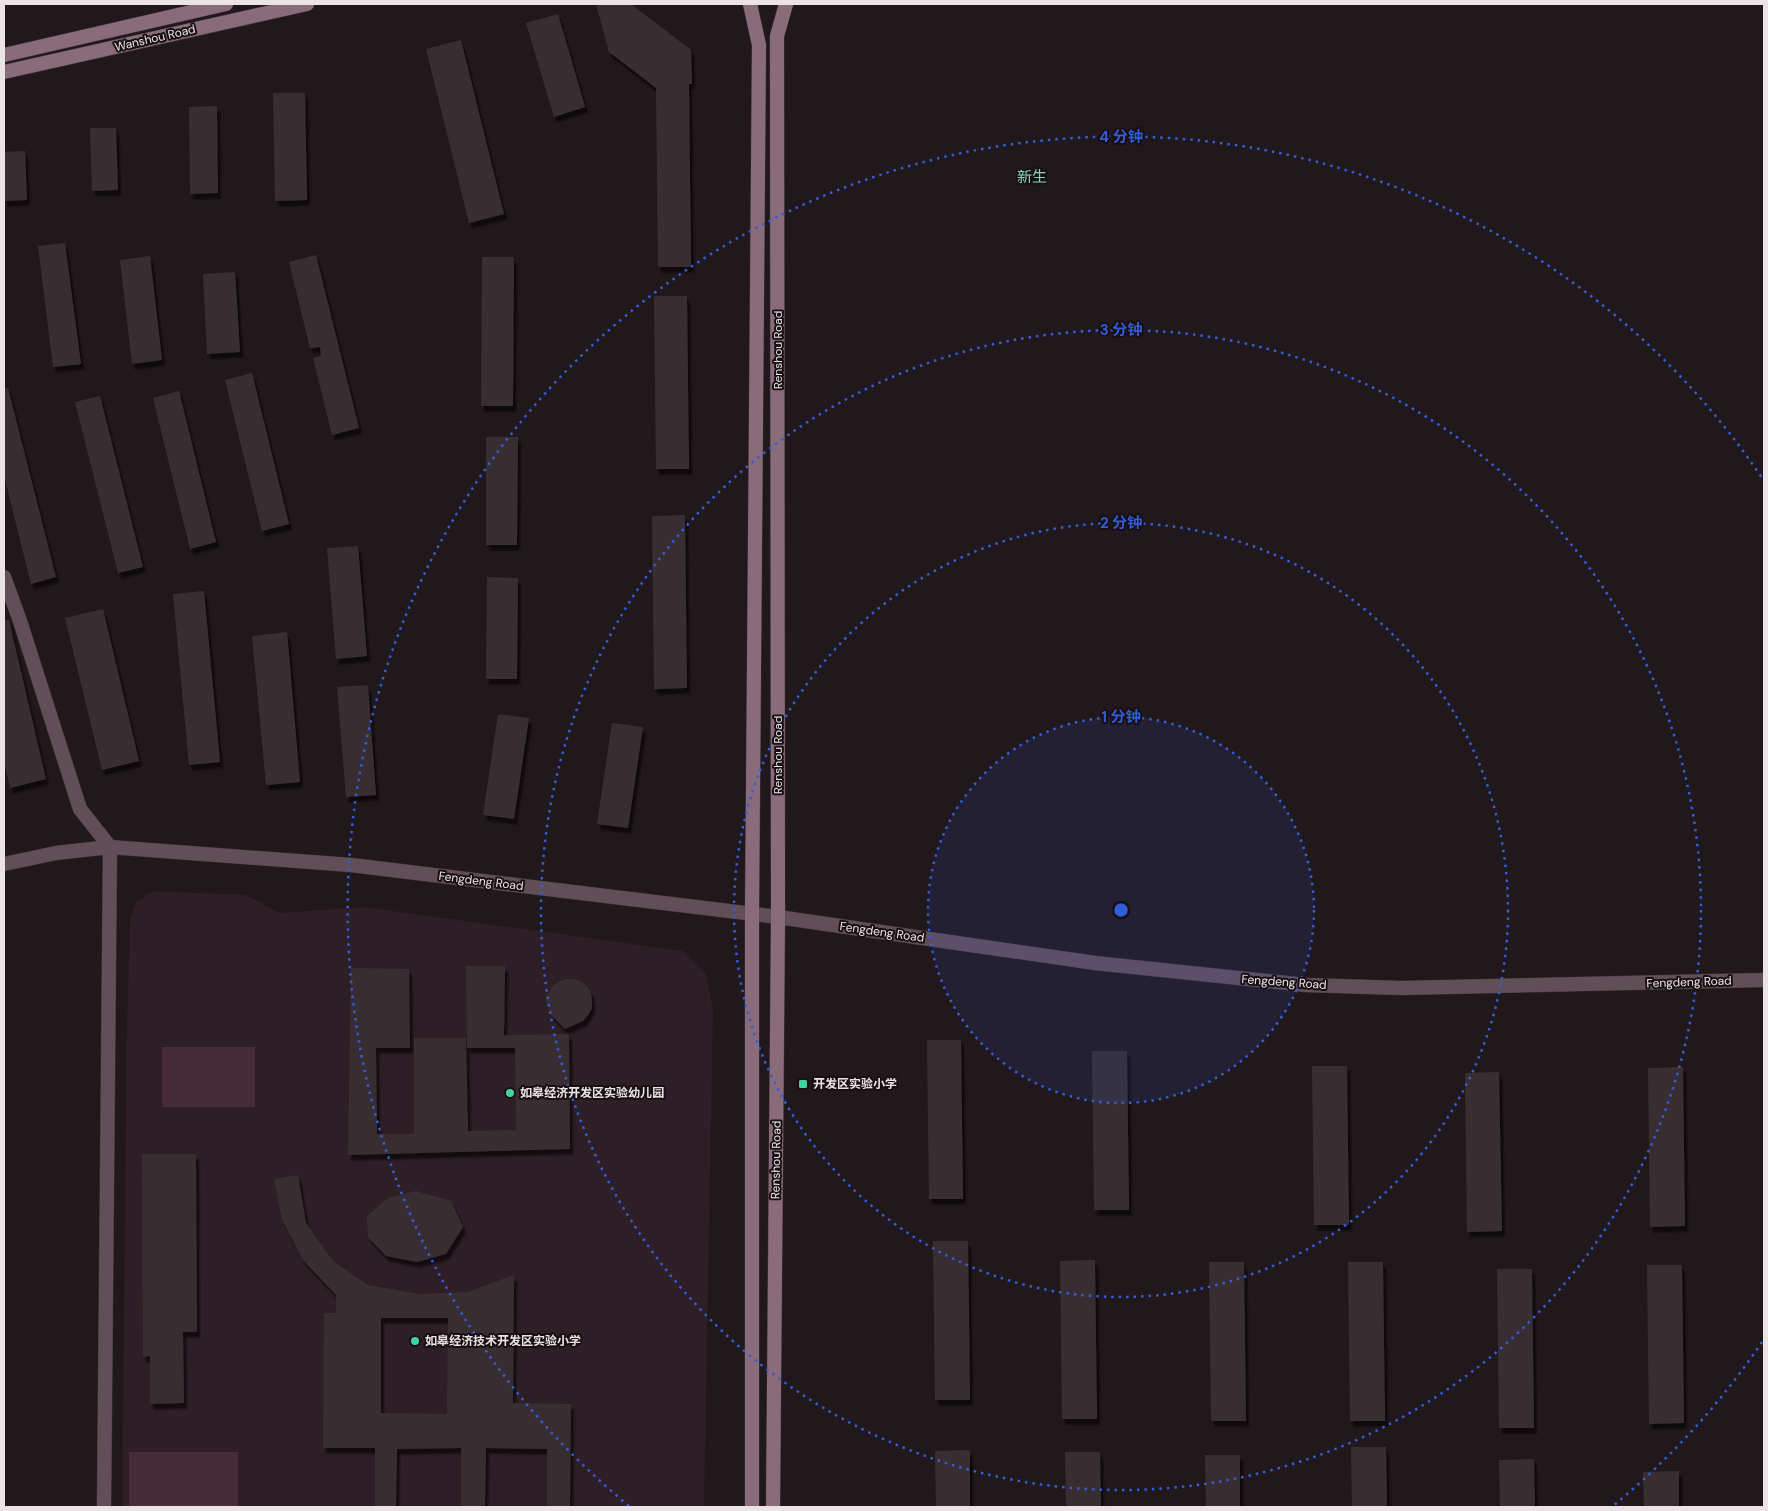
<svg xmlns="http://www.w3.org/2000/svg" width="1768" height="1511" font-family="'DM Sans','Noto Sans SC',sans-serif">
<defs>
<filter id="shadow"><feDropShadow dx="3" dy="5.5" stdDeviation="1" flood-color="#0009"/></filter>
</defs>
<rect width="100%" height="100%" fill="#21181c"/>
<path fill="#2e1e26" d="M153 891 246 895 279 913 364 907 683 951 706 974 713 1010 704 1507H122L127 1028 130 920 136 902Z"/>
<g fill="#472b39">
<rect x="162" y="1047" width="93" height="60"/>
<rect x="129" y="1452" width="109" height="55"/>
</g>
<g fill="#382e33" fill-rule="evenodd" filter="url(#shadow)">
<path d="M596 4H631L691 50 692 84H689L691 267H658L656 88 609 52Z"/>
<path d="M558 14 585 107 554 117 526 23Z"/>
<path d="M461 40 504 214 469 223 426 49Z"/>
<path d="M273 93H305L307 200 275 201Z"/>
<path d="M217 106 218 193 190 194 189 107Z"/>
<path d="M90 128H116L118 190 92 191Z"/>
<path d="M25 151 27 200 4 201V152Z"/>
<path d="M65 243 81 364 53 367 38 246Z"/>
<path d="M316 255 359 428 332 435 313 358 321 356 320 347 310 348 289 262Z"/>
<path d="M150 256 162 360 132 364 120 260Z"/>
<path d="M482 257H514L513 406H481Z"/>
<path d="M235 272 240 352 207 354 203 274Z"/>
<path d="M654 296H687L689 469H656Z"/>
<path d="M252 373 289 524 262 531 225 380Z"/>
<path d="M8 388 56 577 31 584 4 475V389Z"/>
<path d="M179 391 216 542 190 549 153 398Z"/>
<path d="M100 396 143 567 118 573 75 402Z"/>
<path d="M486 437H518L517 545H486Z"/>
<path d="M685 515 687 688 654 689 652 516Z"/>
<path d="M358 546 367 656 336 659 327 548Z"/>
<path d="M487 577 518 578 517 679H486Z"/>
<path d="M204 591 220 762 189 765 173 594Z"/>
<path d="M103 609 139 761 102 770 65 618Z"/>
<path d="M4 620H9L46 779 10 788 4 761Z"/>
<path d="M287 632 300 782 266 785 252 636Z"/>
<path d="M368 685 376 795 346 797 337 687Z"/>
<path d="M498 714 529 718 514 819 483 815Z"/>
<path d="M612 723 643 727 628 828 597 824Z"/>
<path d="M466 966H505L504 1035 569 1034 570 1149 348 1155 351 968 409 969 410 1048H376L377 1134H414V1038H466L468 1131 516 1130 515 1048H467Z"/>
<path d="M565 979H573L580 981 587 986 591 993 592 1001V1008L588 1015 583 1021 565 1029 551 1015 546 1001 548 994 552 987 558 982Z"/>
<path d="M927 1040H961L963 1199H929Z"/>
<path d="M1092 1051H1127L1129 1210H1094Z"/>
<path d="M1312 1066H1347L1349 1225H1314Z"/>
<path d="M1683 1067 1685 1226 1650 1227 1648 1068Z"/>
<path d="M1499 1072 1502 1231 1467 1232 1465 1073Z"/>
<path d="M142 1154H196L197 1332H183L184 1403 150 1404V1356L143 1357Z"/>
<path d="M298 1175 306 1223 334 1262 368 1285 419 1294 468 1292 514 1275 513 1403 571 1404 570 1507H547V1449L486 1448 485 1507H461V1448L397 1449 396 1507H375V1448H323L324 1313H336V1295L303 1260 282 1219 274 1179ZM381 1318H448L447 1414 381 1413Z"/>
<path d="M416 1191 451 1201 463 1227 446 1254 417 1262 386 1256 368 1237 367 1216 388 1198Z"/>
<path d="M933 1241H968L970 1400H935Z"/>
<path d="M1095 1260 1097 1419H1062L1060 1261Z"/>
<path d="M1209 1262H1244L1246 1421H1211Z"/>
<path d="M1348 1262H1383L1385 1421H1350Z"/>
<path d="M1647 1265H1682L1684 1423 1649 1424Z"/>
<path d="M1497 1269H1532L1534 1428H1499Z"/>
<path d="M1351 1447H1386L1387 1507H1352Z"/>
<path d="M970 1450V1507H936L935 1451Z"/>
<path d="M1065 1452H1100L1101 1507H1066Z"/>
<path d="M1205 1455H1240V1507H1206Z"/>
<path d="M1534 1459 1535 1507H1500L1499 1460Z"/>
<path d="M1679 1471V1507H1644L1643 1472Z"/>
</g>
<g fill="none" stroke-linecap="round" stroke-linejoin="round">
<defs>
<path id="minor" d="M4 577 20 621 80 809 110 847 104 1507"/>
<path id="tertiary" d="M4 864 56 853 110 847 351 865 778 917 1095 963 1306 985 1401 988 1764 980"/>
<g id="secondary">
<path d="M750 4 759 45 752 914V1507"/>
<path d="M4 55 226 4"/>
<path d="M4 72 307 4"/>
<path d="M773 1507 778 917 777 36 786 4"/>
</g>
</defs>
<use href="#minor" stroke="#3d3538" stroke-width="15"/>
<use href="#tertiary" stroke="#3d3538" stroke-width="15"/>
<use href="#secondary" stroke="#3d3538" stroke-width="15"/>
<use href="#minor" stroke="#624e57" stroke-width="14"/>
<use href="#tertiary" stroke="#624e57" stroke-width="14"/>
<use href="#secondary" stroke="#8a6b7a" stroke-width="14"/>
</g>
<circle cx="1121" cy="910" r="193" fill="#325dda" fill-opacity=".12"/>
<g fill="none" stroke="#325dda" stroke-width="2.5" stroke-dasharray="2.5 5">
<circle cx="1121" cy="910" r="193"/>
<circle cx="1121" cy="910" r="387"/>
<circle cx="1121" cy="910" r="580"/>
<path d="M1762 1342A773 773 0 0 1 1613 1506M629 1506A773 773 0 1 1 1762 478"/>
</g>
<g fill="#40d4a1" stroke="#180f13" stroke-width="2">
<rect x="798" y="1079" width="10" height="10" rx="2.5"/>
<circle cx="510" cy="1093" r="5"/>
<circle cx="415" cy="1341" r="5"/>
</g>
<g text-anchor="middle" stroke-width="4" stroke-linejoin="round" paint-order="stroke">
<g font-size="12" fill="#ebe4e7" stroke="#180f13">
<text transform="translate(155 38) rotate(-13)" y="4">Wanshou Road</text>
<text transform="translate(778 350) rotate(-90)" y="4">Renshou Road</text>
<text transform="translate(778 755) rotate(-90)" y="4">Renshou Road</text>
<text transform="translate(481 881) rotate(7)" y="4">Fengdeng Road</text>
<text transform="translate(882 932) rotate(8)" y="4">Fengdeng Road</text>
<text transform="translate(1284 982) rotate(4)" y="4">Fengdeng Road</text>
<text transform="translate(1689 982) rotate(-2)" y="4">Fengdeng Road</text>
<text transform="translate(776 1160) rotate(-89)" y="4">Renshou Road</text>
</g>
<g font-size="12" font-weight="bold" fill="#ebe4e7" stroke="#180f13" text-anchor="start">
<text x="813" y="1088">开发区实验小学</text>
<text x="520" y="1097">如皋经济开发区实验幼儿园</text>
<text x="425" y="1345">如皋经济技术开发区实验小学</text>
</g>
<g font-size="15" fill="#81d8b4" stroke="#180f13">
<text x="1032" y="182">新生</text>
</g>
</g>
<circle cx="1121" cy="910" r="8" fill="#325dda" stroke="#180f13" stroke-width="2.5"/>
<g font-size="15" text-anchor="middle" font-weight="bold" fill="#325dda" stroke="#180f13" stroke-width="4" stroke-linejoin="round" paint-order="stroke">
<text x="1121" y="142">4 分钟</text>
<text x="1121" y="335">3 分钟</text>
<text x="1121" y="528">2 分钟</text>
<text x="1121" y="722">1 分钟</text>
</g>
<rect width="1768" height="1511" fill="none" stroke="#ebe4e7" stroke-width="10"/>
</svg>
